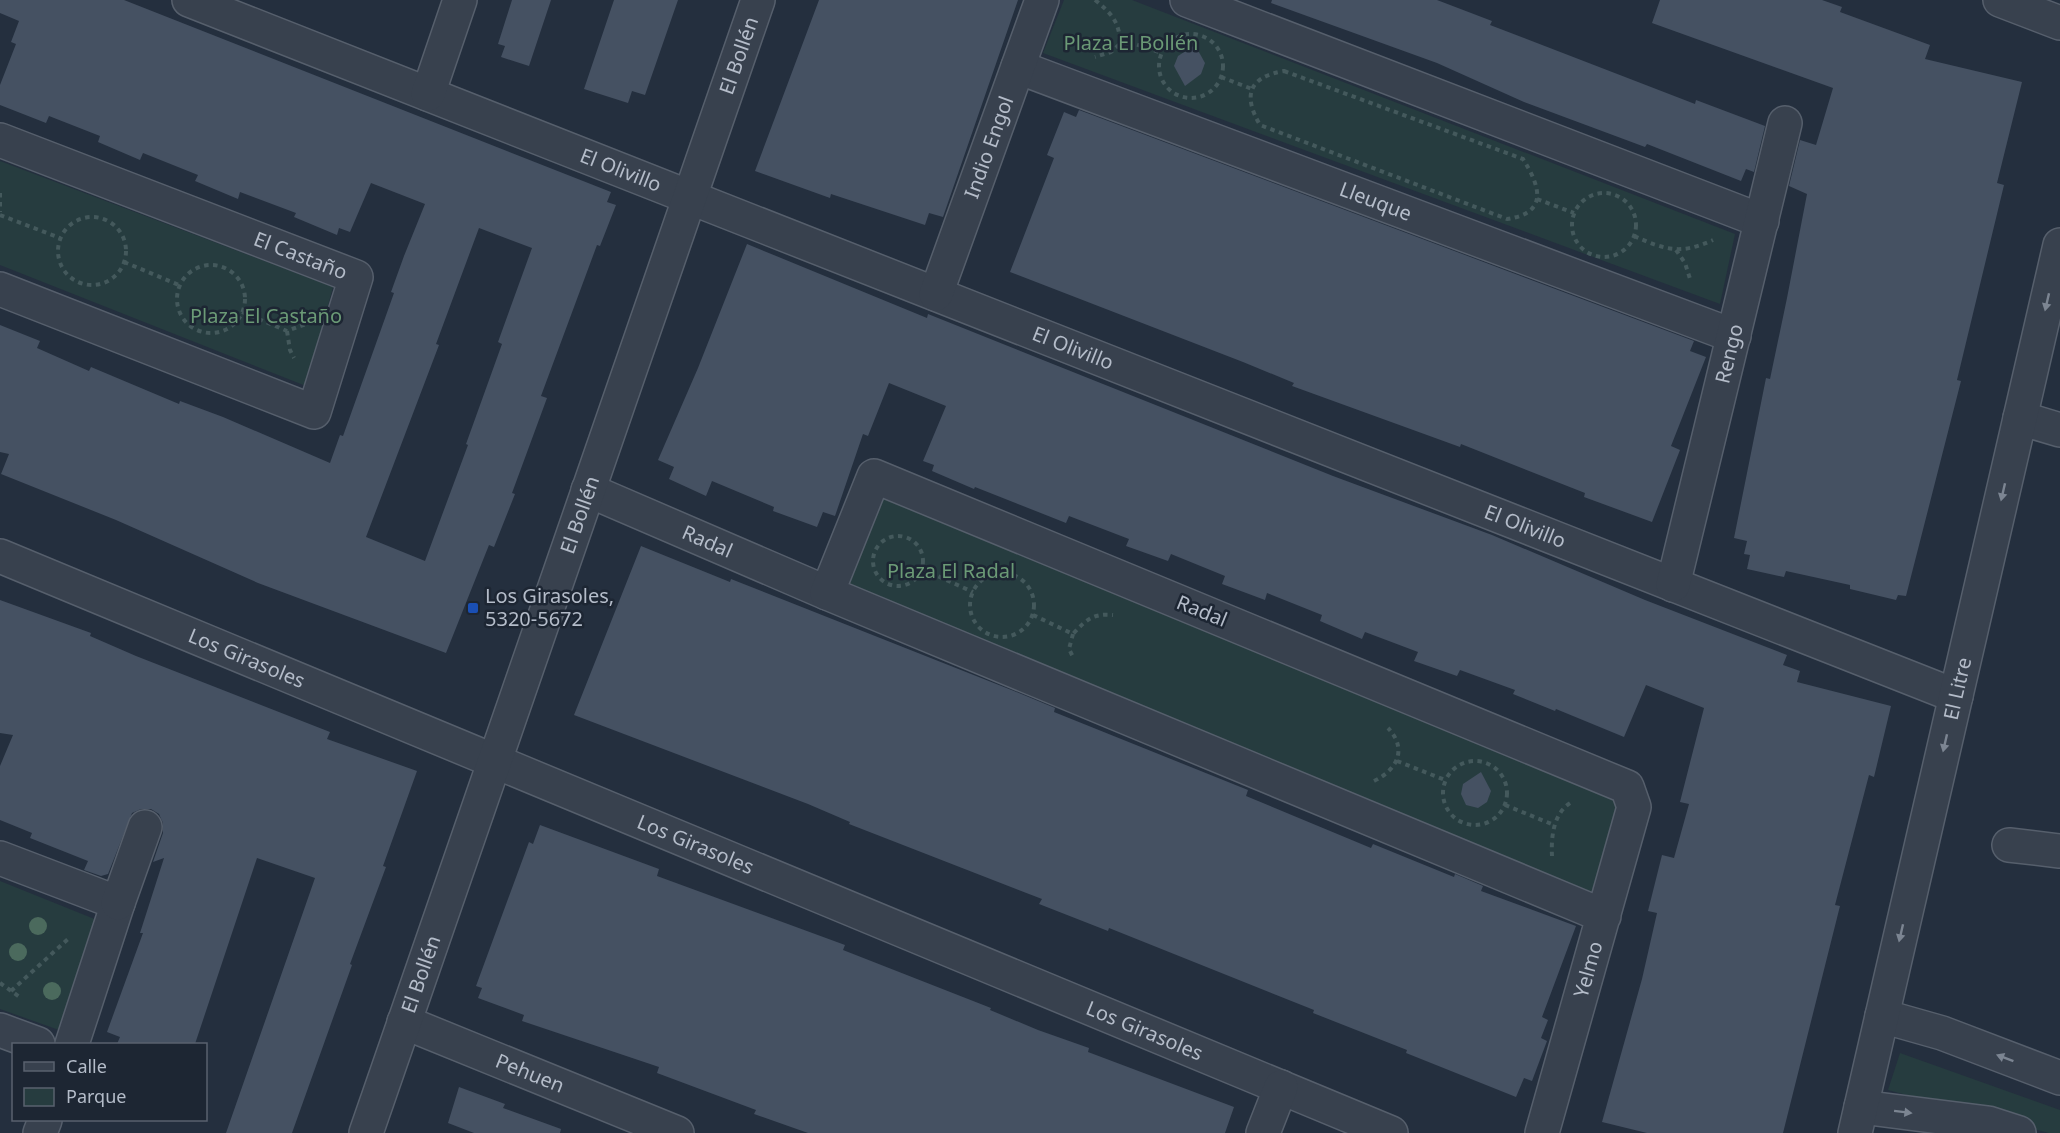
<svg xmlns="http://www.w3.org/2000/svg" width="2060" height="1133" font-family="'Noto Sans',sans-serif">
<rect width="100%" height="100%" fill="#242f3e"/>
<g fill="#263c3f">
<path d="M1064 0H1132L1735 234 1720 304 1043 53Z"/>
<path d="M0 161 333 287 306 386 0 265Z"/>
<path d="M885 484 1623 797 1596 899 847 586Z"/>
<path d="M0 881 97 920 59 1030 0 1009Z"/>
<path d="M1900 1053 2060 1110V1133H2049L1888 1090Z"/>
</g>
<g fill="#455162" fill-rule="evenodd">
<path d="M0 0H124L611 192 607 202 616 205 600 246 597 245 541 396 547 398 512 493 515 494 494 547 489 545 446 653 258 583 116 520 1 474 9 454 0 452V325L40 341 37 348 89 371 91 367 179 404 180 401 223 417 330 463 340 435 343 436 394 293 391 292 404 256 425 204 371 183 350 232 339 228 337 235 294 217 296 213 240 192 238 199 195 181 198 175 143 153 140 160 98 142 100 136 49 116 46 123 0 105V85L16 44 11 42 19 21 0 13ZM479 228 532 248 498 342 502 344 466 444 468 445 425 561 366 537 439 345 436 344Z"/>
<path d="M512 0H551L529 66 501 57 505 46 498 44Z"/>
<path d="M614 0H678L645 95 632 91 628 103 584 89Z"/>
<path d="M819 0H1018L943 217 929 213 925 225 831 194 830 198 755 171Z"/>
<path d="M1272 0H1437L1492 21 1490 25 1695 104 1696 100 1765 126 1754 172 1746 169 1741 181 1647 144 1645 147 1524 102 1437 63 1271 3Z"/>
<path d="M1660 0H1822L1842 7 1840 12 1930 45 1925 59 2022 82 1997 183 2004 185 1957 380 1961 381 1906 596 1898 595 1896 600 1850 589V585L1786 571 1784 577 1747 569 1750 555 1744 554 1747 541 1734 538 1766 378 1770 379 1787 298 1807 194 1789 186 1800 140 1816 145 1833 88 1652 23Z"/>
<path d="M1195 45 1205 63 1201 74 1185 86 1174 66 1178 56Z"/>
<path d="M1079 110 1694 341 1690 351 1706 357 1671 446 1680 450 1652 522 1584 497 1585 493 1461 444 1460 447 1292 386 1294 383 1243 362 1010 272 1054 158 1047 155 1064 112 1076 117Z"/>
<path d="M747 244 927 318 928 314 1333 476 1492 535 1645 600 1787 655 1783 665 1800 671 1797 682 1891 706 1874 777 1869 775 1835 905 1840 906 1783 1133H1647L1602 1122 1642 979 1657 913 1648 911 1662 855 1674 858 1689 804 1680 802 1704 708 1646 685 1624 737 1556 709 1555 711 1513 694 1515 690 1460 670 1457 676 1414 661 1418 652 1365 632 1362 639 1320 621 1322 615 1267 593 1265 600 1222 584 1225 576 1171 554 1168 561 1126 546 1129 539 1069 516 1066 523 975 487 974 489 932 471 934 465 923 461 946 406 889 383 868 436 863 434 835 516 823 512 817 527 773 511 774 507 712 481 706 496 669 479 674 467 658 460 698 368Z"/>
<path d="M641 546 730 582 731 579 1014 691 1055 708 1054 712 1248 790 1246 796 1371 848 1373 844 1454 877 1455 874 1483 886 1481 891 1576 926 1542 1017 1548 1020 1541 1038 1547 1041 1532 1081 1524 1078 1516 1097 1406 1053 1407 1050 1313 1013 1314 1010 1109 928 1108 931 1039 904 1042 899 849 824 850 822 808 804 574 715Z"/>
<path d="M0 600 91 633 90 636 136 656 330 732 327 739 417 771 383 866 386 867 350 964 352 965 292 1133H226L315 878 257 858 195 1044H117L120 1037 107 1032 143 933H140L164 858 153 862 163 833V823L159 814 151 809H141L132 813 108 874 101 876 84 870 88 861 30 838 32 833 0 820V766L13 735 0 733Z"/>
<path d="M1481 772 1491 791 1487 802 1478 808 1466 805 1461 794 1463 784Z"/>
<path d="M540 825 659 869 657 876 845 945 843 950 991 1008 990 1010 1038 1030 1089 1048 1088 1052 1234 1107 1225 1133H808L754 1114 756 1110 657 1073 659 1067 522 1021 524 1015 478 998 482 988 476 986 529 842 533 844Z"/>
<path d="M459 1087 505 1104 503 1108 561 1129 560 1133H474L448 1123Z"/>
</g>
<g fill="none" stroke-linecap="round" stroke-linejoin="round">
<defs>
<g id="minor">
<path id="s1" d="M189 0 1956 696"/>
<path d="M1187 0 1762 221"/>
<path d="M2000 0 2060 23"/>
<path id="s2" d="M1018 67 1734 336"/>
<path d="M428 94 460 0"/>
<path id="s3" d="M0 140 356 277 314 412 0 289"/>
<path id="s4" d="M936 294 1042 0"/>
<path d="M2020 418 2060 430"/>
<path id="s5" d="M588 490 827 593"/>
<path id="s6" d="M0 556 1391 1133"/>
<path id="s7" d="M1673 585 1785 123"/>
<path d="M2009 845 2060 851"/>
<path d="M0 858 118 903 72 1044"/>
<path d="M118 903 145 827"/>
<path d="M1882 1016 1942 1033 2060 1078"/>
<path id="s8" d="M404 1022 677 1133"/>
<path d="M0 1030 38 1044"/>
<path d="M1861 1107 1988 1123 2019 1133"/>
<path d="M40 1133 45 1120"/>
<path id="s9" d="M366 1133 758 0"/>
<path d="M1263 1133 1281 1087"/>
<path id="s10" d="M1542 1133 1634 807 1627 787 874 476 827 593 1604 916"/>
<path id="s11" d="M1855 1133 2060 245"/>
</g>
</defs>
<use href="#minor" stroke="#565f6c" stroke-width="36"/>
<g stroke="#44595c" stroke-width="4" stroke-dasharray="4.5 4.5" stroke-linecap="butt">
<path d="M1095 0C1111 13 1120 22 1120 44L1111 52 1095 57"/>
<circle cx="1191" cy="66" r="32"/>
<path d="M1120 39 1162 53"/>
<path d="M1284 71 1523 159C1540 186 1549 213 1507 219L1260 125C1243 96 1248 77 1284 71Z"/>
<path d="M1221 77 1252 89"/>
<path d="M0 193V212"/>
<circle cx="1604" cy="225" r="32"/>
<path d="M1537 199 1574 213"/>
<path d="M0 215 60 238"/>
<circle cx="92" cy="251" r="34"/>
<path d="M1634 236C1666 250 1680 255 1713 240"/>
<path d="M1676 250 1685 263 1691 282"/>
<path d="M124 262 179 285"/>
<circle cx="211" cy="299" r="34"/>
<path d="M242 312 287 331 306 324"/>
<path d="M287 331 290 350 294 358"/>
<circle cx="898" cy="561" r="25"/>
<path d="M922 569 973 592"/>
<circle cx="1002" cy="605" r="32"/>
<path d="M1033 615 1073 634C1086 620 1093 613 1113 615"/>
<path d="M1073 634 1069 649 1073 657"/>
<circle cx="1475" cy="793" r="32"/>
<path d="M1397 761 1445 780"/>
<path d="M1374 781C1397 770 1408 749 1388 728"/>
<path d="M1505 805 1554 825"/>
<path d="M1552 856C1551 838 1553 812 1572 802"/>
<path d="M0 983 21 998"/>
<path d="M11 991 68 939"/>
</g>
<use href="#minor" stroke="#38414e" stroke-width="33"/>
</g>
<g fill="#4b6a5d">
<circle cx="38" cy="926" r="9"/>
<circle cx="18" cy="952" r="9"/>
<circle cx="52" cy="991" r="9"/>
</g>
<defs><path id="oneway-solid" d="M-6-.8H1V-3.2L6.5 0L1 3.2V.8H-6Z" transform="scale(1.5)"/></defs>
<g fill="#7c8592">
<use href="#oneway-solid" transform="translate(2047 302) rotate(103)"/>
<use href="#oneway-solid" transform="translate(2003 492) rotate(103)"/>
<use href="#oneway-solid" transform="translate(1945 743) rotate(103)"/>
<use href="#oneway-solid" transform="translate(1901 933) rotate(103)"/>
<use href="#oneway-solid" transform="translate(2005 1058) rotate(-159)"/>
<use href="#oneway-solid" transform="translate(1903 1112) rotate(7)"/>
</g>
<rect fill="#1a4fb4" stroke="#1d2633" stroke-width="2" x="467" y="602" width="12" height="12" rx="3"/>
<g text-anchor="middle" stroke-width="5" stroke-linejoin="round" paint-order="stroke">
<g font-size="20" fill="#6b9a76" stroke="#1d2633">
<text x="1131" y="50">Plaza El Bollén</text>
<text x="266" y="323">Plaza El Castaño</text>
<text x="951" y="578">Plaza El Radal</text>
</g>
<g font-size="20" fill="#b4bcc9" stroke="#1d2633">
<text dy="7" stroke="none"><textPath href="#s9" startOffset="1140">El Bollén</textPath></text>
<text dy="7" stroke="none"><textPath href="#s4" startOffset="156">Indio Engol</textPath></text>
<text dy="7" stroke="none"><textPath href="#s1" startOffset="464">El Olivillo</textPath></text>
<text dy="7" stroke="none"><textPath href="#s2" startOffset="382">Lleuque</textPath></text>
<text dy="7" stroke="none"><textPath href="#s3" startOffset="322">El Castaño</textPath></text>
<text dy="7" stroke="none"><textPath href="#s1" startOffset="950">El Olivillo</textPath></text>
<text dy="7" stroke="none"><textPath href="#s7" startOffset="238">Rengo</textPath></text>
<text dy="7" stroke="none"><textPath href="#s9" startOffset="654">El Bollén</textPath></text>
<text dy="7" stroke="none"><textPath href="#s1" startOffset="1436">El Olivillo</textPath></text>
<text dy="7" stroke="none"><textPath href="#s5" startOffset="130">Radal</textPath></text>
<text transform="translate(1202 611) rotate(22)" y="7">Radal</text>
<text dy="7" stroke="none"><textPath href="#s6" startOffset="267">Los Girasoles</textPath></text>
<text dy="7" stroke="none"><textPath href="#s11" startOffset="456">El Litre</textPath></text>
<text dy="7" stroke="none"><textPath href="#s6" startOffset="753">Los Girasoles</textPath></text>
<text dy="7" stroke="none"><textPath href="#s10" startOffset="170">Yelmo</textPath></text>
<text dy="7" stroke="none"><textPath href="#s9" startOffset="168">El Bollén</textPath></text>
<text dy="7" stroke="none"><textPath href="#s6" startOffset="1239">Los Girasoles</textPath></text>
<text dy="7" stroke="none"><textPath href="#s8" startOffset="136">Pehuen</textPath></text>
</g>
<g font-size="20" fill="#b4bcc9" stroke="#1d2633" text-anchor="start">
<text x="485" y="603">Los Girasoles,<tspan x="485" dy="23">5320-5672</tspan></text>
</g>
</g>
<rect x="12" y="1043" width="195" height="78" fill="#1d2633" stroke="#59626f" stroke-width="1.5"/>
<rect x="24" y="1062" width="30" height="9" fill="#38414e" stroke="#59626f" stroke-width="1.5"/>
<text x="66" y="1073" font-size="18" fill="#b4bcc9">Calle</text>
<rect x="24" y="1088" width="30" height="18" fill="#263c3f" stroke="#59626f" stroke-width="1.5"/>
<text x="66" y="1103" font-size="18" fill="#b4bcc9">Parque</text>
</svg>
